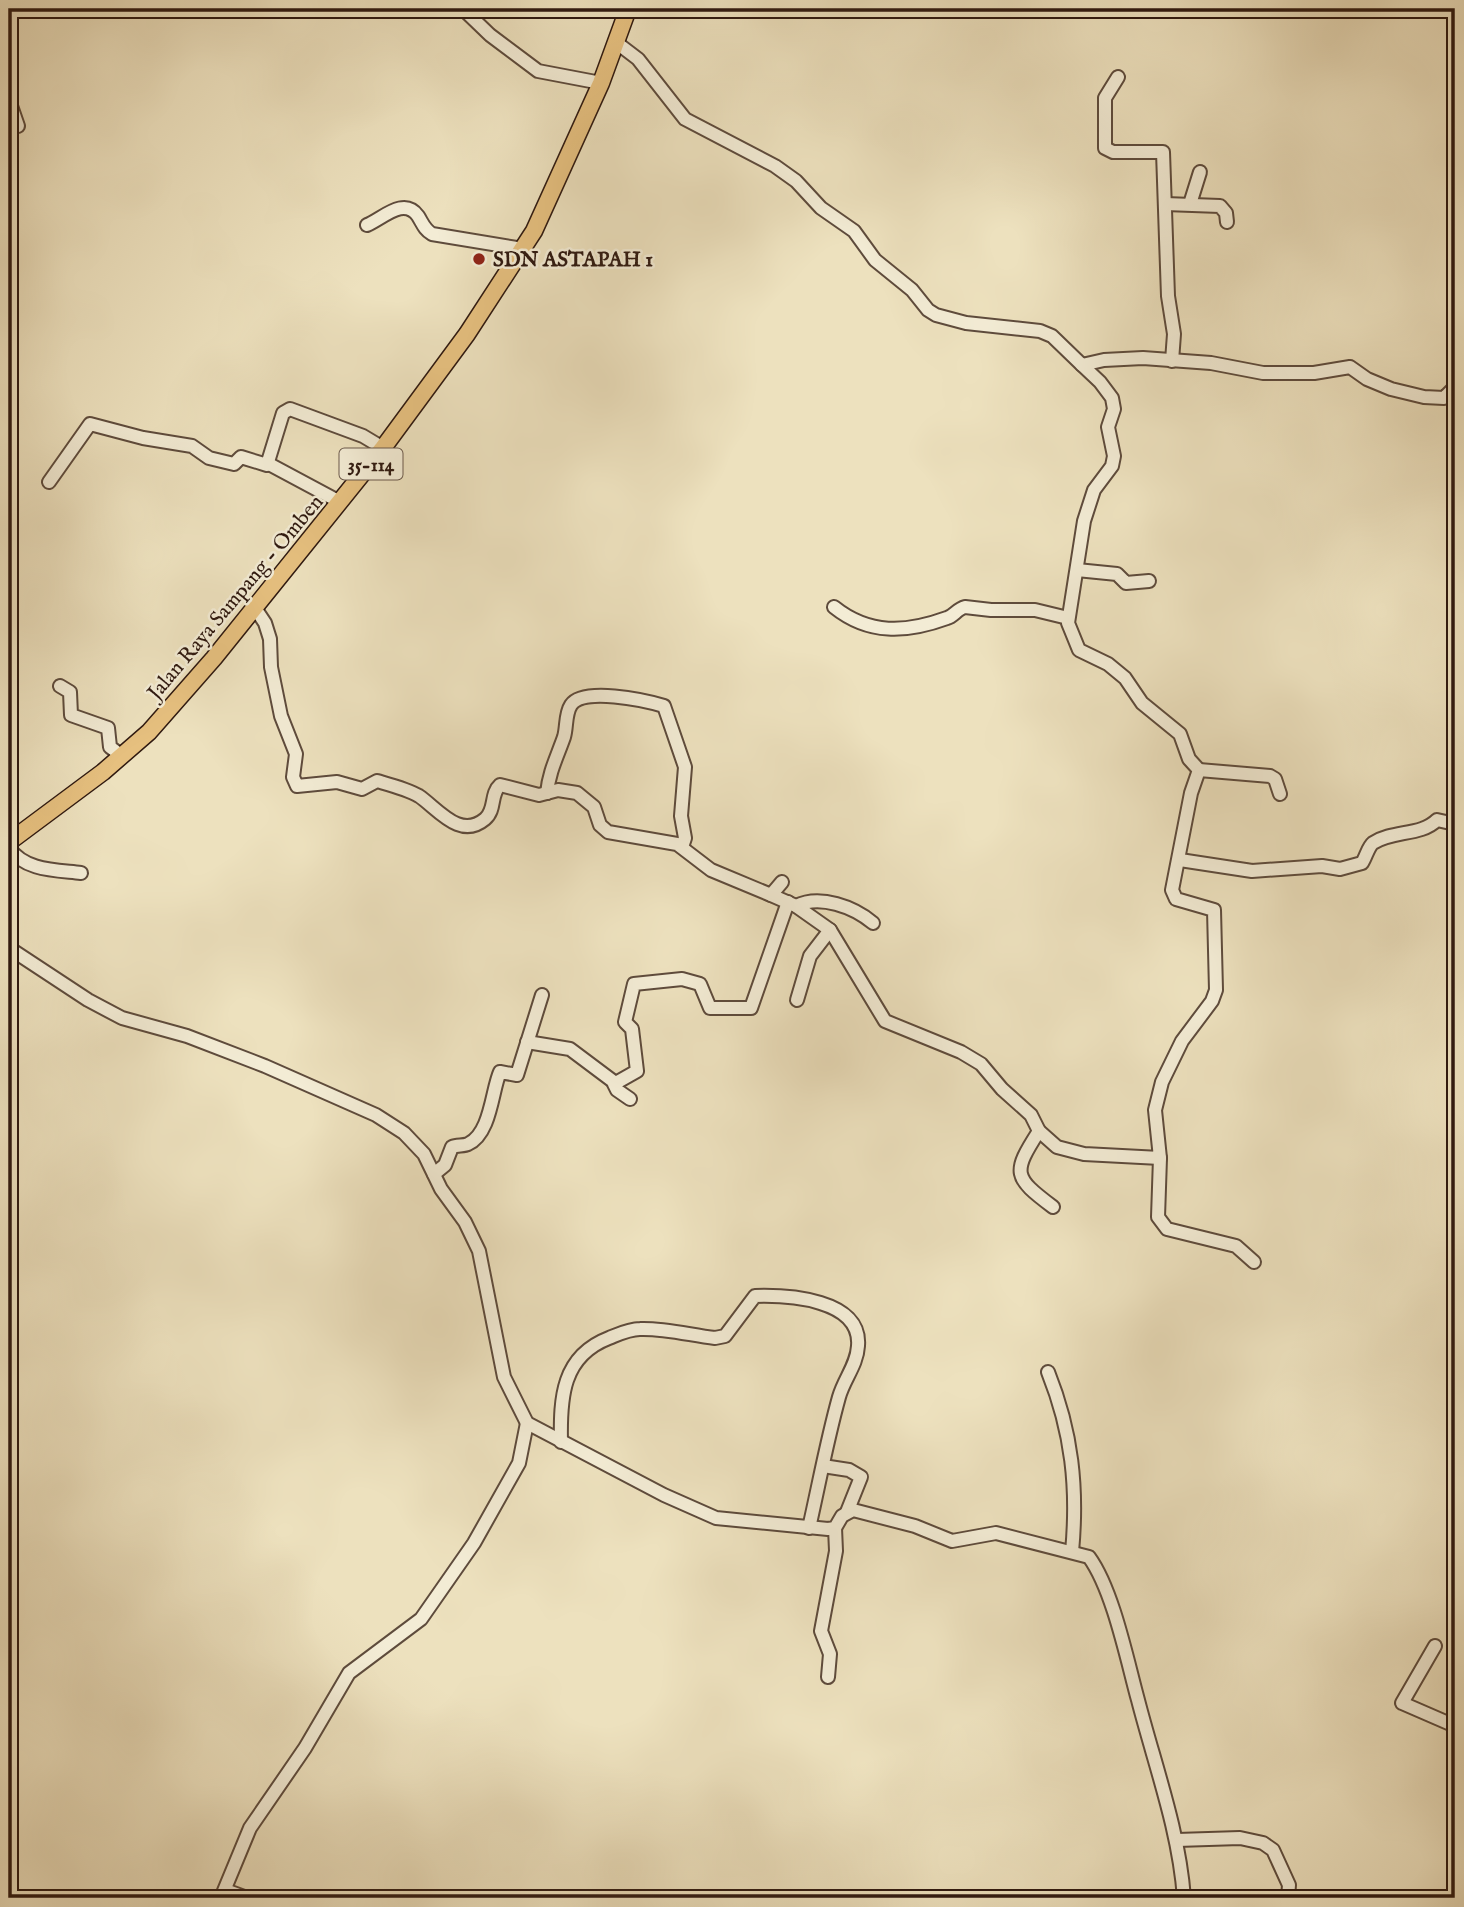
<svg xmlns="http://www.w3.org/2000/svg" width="1464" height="1907" font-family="'IM FELL English',serif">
<rect width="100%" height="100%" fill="#ede1be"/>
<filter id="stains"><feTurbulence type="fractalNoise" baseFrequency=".00286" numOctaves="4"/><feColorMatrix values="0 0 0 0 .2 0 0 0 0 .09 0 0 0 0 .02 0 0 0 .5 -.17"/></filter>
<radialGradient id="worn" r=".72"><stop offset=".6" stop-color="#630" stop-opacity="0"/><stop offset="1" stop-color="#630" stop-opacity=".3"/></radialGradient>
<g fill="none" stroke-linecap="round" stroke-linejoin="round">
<defs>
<g id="minor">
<path d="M463 9 490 35 538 71 601 83"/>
<path d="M617 43 638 59 685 119 775 166 796 181 821 208 854 231 875 260 912 290 928 310 936 315 966 323 1040 331 1052 336 1082 365 1104 360 1143 358 1211 363 1263 373H1314L1350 367 1367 379 1391 389 1424 397 1444 398 1455 387"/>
<path d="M1118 77 1105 98V148L1113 152H1163L1168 296 1174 334 1172 361"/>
<path d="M9 100 18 126"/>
<path d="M1165 204 1220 206 1226 213 1227 222"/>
<path d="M1190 204 1200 172"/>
<path d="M367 225C382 219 404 196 418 216 423 224 424 229 432 234L523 249"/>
<path d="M269 464 340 502"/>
<path d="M49 482 90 424 143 438 192 446 209 458 234 464 241 457 267 465 283 413 290 409 363 436 383 448"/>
<path d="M1077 570 1117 574 1126 583 1149 581"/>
<path d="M834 607C869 635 906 633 947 618 954 616 957 609 965 607L991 610H1035L1068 618"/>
<path d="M255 608 265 623 270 639 271 667 281 716 296 754 293 777 297 786 337 782 362 789 377 781C391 785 407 789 419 796 438 809 460 840 485 819 496 810 490 794 500 785L539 795 558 790 577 793 594 807 600 825 608 832 677 844 711 870 771 895 782 882"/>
<path d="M60 686 70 692 71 715 108 728 110 747 122 756"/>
<path d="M1199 770 1270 776 1275 779 1280 794"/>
<path d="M547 793C549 772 557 757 564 737 567 727 565 714 571 705 583 687 644 700 664 706L685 767 681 816 685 838 682 847"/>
<path d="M9 848C25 871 56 870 81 873"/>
<path d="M1180 860 1252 871 1322 866 1340 869 1362 863C1366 857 1368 847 1373 843 1393 830 1421 836 1437 820L1455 824"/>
<path d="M771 895 796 906 830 930 885 1021 961 1052 981 1064 1002 1089 1031 1115 1039 1131C1012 1173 1013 1177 1053 1207"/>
<path d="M796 906C820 894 854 907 873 923"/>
<path d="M9 948 88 1000 122 1018 187 1036 265 1066 376 1115 404 1133 424 1154 441 1189 465 1222 479 1251 504 1377 527 1423 664 1495 716 1518 828 1529 835 1528 842 1516 853 1510 915 1526 952 1541 996 1533 1089 1557C1113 1590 1127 1660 1138 1700 1155 1766 1179 1830 1184 1898"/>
<path d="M797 1000 810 956 830 930"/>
<path d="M527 1042 570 1049 614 1082"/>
<path d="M630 1099 617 1090 614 1084 637 1071 632 1029 625 1022 634 984 682 979 700 984 710 1008H751L788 902"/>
<path d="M1039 1131 1057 1147 1084 1154 1160 1158 1155 1110 1162 1082 1182 1041 1212 1001 1216 990 1214 910 1176 899 1172 890 1191 793 1199 770 1189 759 1180 734 1142 703 1125 678 1108 664 1079 650 1068 623 1084 521 1094 490 1112 466 1114 456 1108 427 1114 409 1112 398 1100 382 1082 365"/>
<path d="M1160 1158 1158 1217 1167 1229 1236 1246 1254 1262"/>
<path d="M434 1174 445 1165 452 1147C457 1145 464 1146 468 1144 491 1134 492 1089 500 1072L517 1075 542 995"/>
<path d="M1048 1372C1072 1432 1078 1488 1072 1552"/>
<path d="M561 1442C560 1398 562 1356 609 1338 619 1334 629 1329 640 1329 664 1328 690 1335 715 1338L725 1336 755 1296C788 1295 862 1299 858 1346 857 1365 844 1379 839 1397 827 1440 819 1484 809 1528"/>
<path d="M823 1466 849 1470 861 1477 847 1512"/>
<path d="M1435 1646 1402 1703 1455 1726"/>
<path d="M828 1677 830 1654 821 1631 836 1551 835 1528"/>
<path d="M1177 1840 1240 1838 1263 1843 1273 1850 1289 1885 1288 1898"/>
<path d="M225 1890 247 1898"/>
<path d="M221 1898 250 1828 305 1748 349 1673 421 1619 474 1543 519 1463 527 1423"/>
</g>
<path id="major" d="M9 842 103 772 149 732 214 658 383 448 467 334 534 231 601 83 628 9"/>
</defs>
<use href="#minor" stroke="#5e4b3c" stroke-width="16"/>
<use href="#major" stroke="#2f1910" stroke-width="19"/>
<use href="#minor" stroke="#f3ecd5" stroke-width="12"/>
<use href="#major" stroke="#e6c07f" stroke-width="16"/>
</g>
<circle fill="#8f2418" stroke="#f3ecd5" stroke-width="2.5" cx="479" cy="259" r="7"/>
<g text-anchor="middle" stroke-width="5" stroke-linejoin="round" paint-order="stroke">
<rect fill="#f3ecd5" stroke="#6a584b" stroke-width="2" x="339.5" y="448.5" width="63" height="31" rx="5"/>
<g font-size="19" font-weight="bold" fill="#2f1910">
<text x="371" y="471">35-114</text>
</g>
<g font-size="21" font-weight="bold" fill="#2f1910" stroke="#f3ecd5" text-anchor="start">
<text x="493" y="266">SDN ASTAPAH 1</text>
</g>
<g font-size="21" fill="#2f1910" stroke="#f3ecd5">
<text transform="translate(235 597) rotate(-50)" y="7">Jalan Raya Sampang - Omben</text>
</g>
</g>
<rect width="1464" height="1907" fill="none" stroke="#ede1be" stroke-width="35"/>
<rect x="10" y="10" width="1443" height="1886" fill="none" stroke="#2f1910" stroke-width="3.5"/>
<rect x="18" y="18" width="1429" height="1872" fill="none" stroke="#2f1910" stroke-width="2"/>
<rect width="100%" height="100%" filter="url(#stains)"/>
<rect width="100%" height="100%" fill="url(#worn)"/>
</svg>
